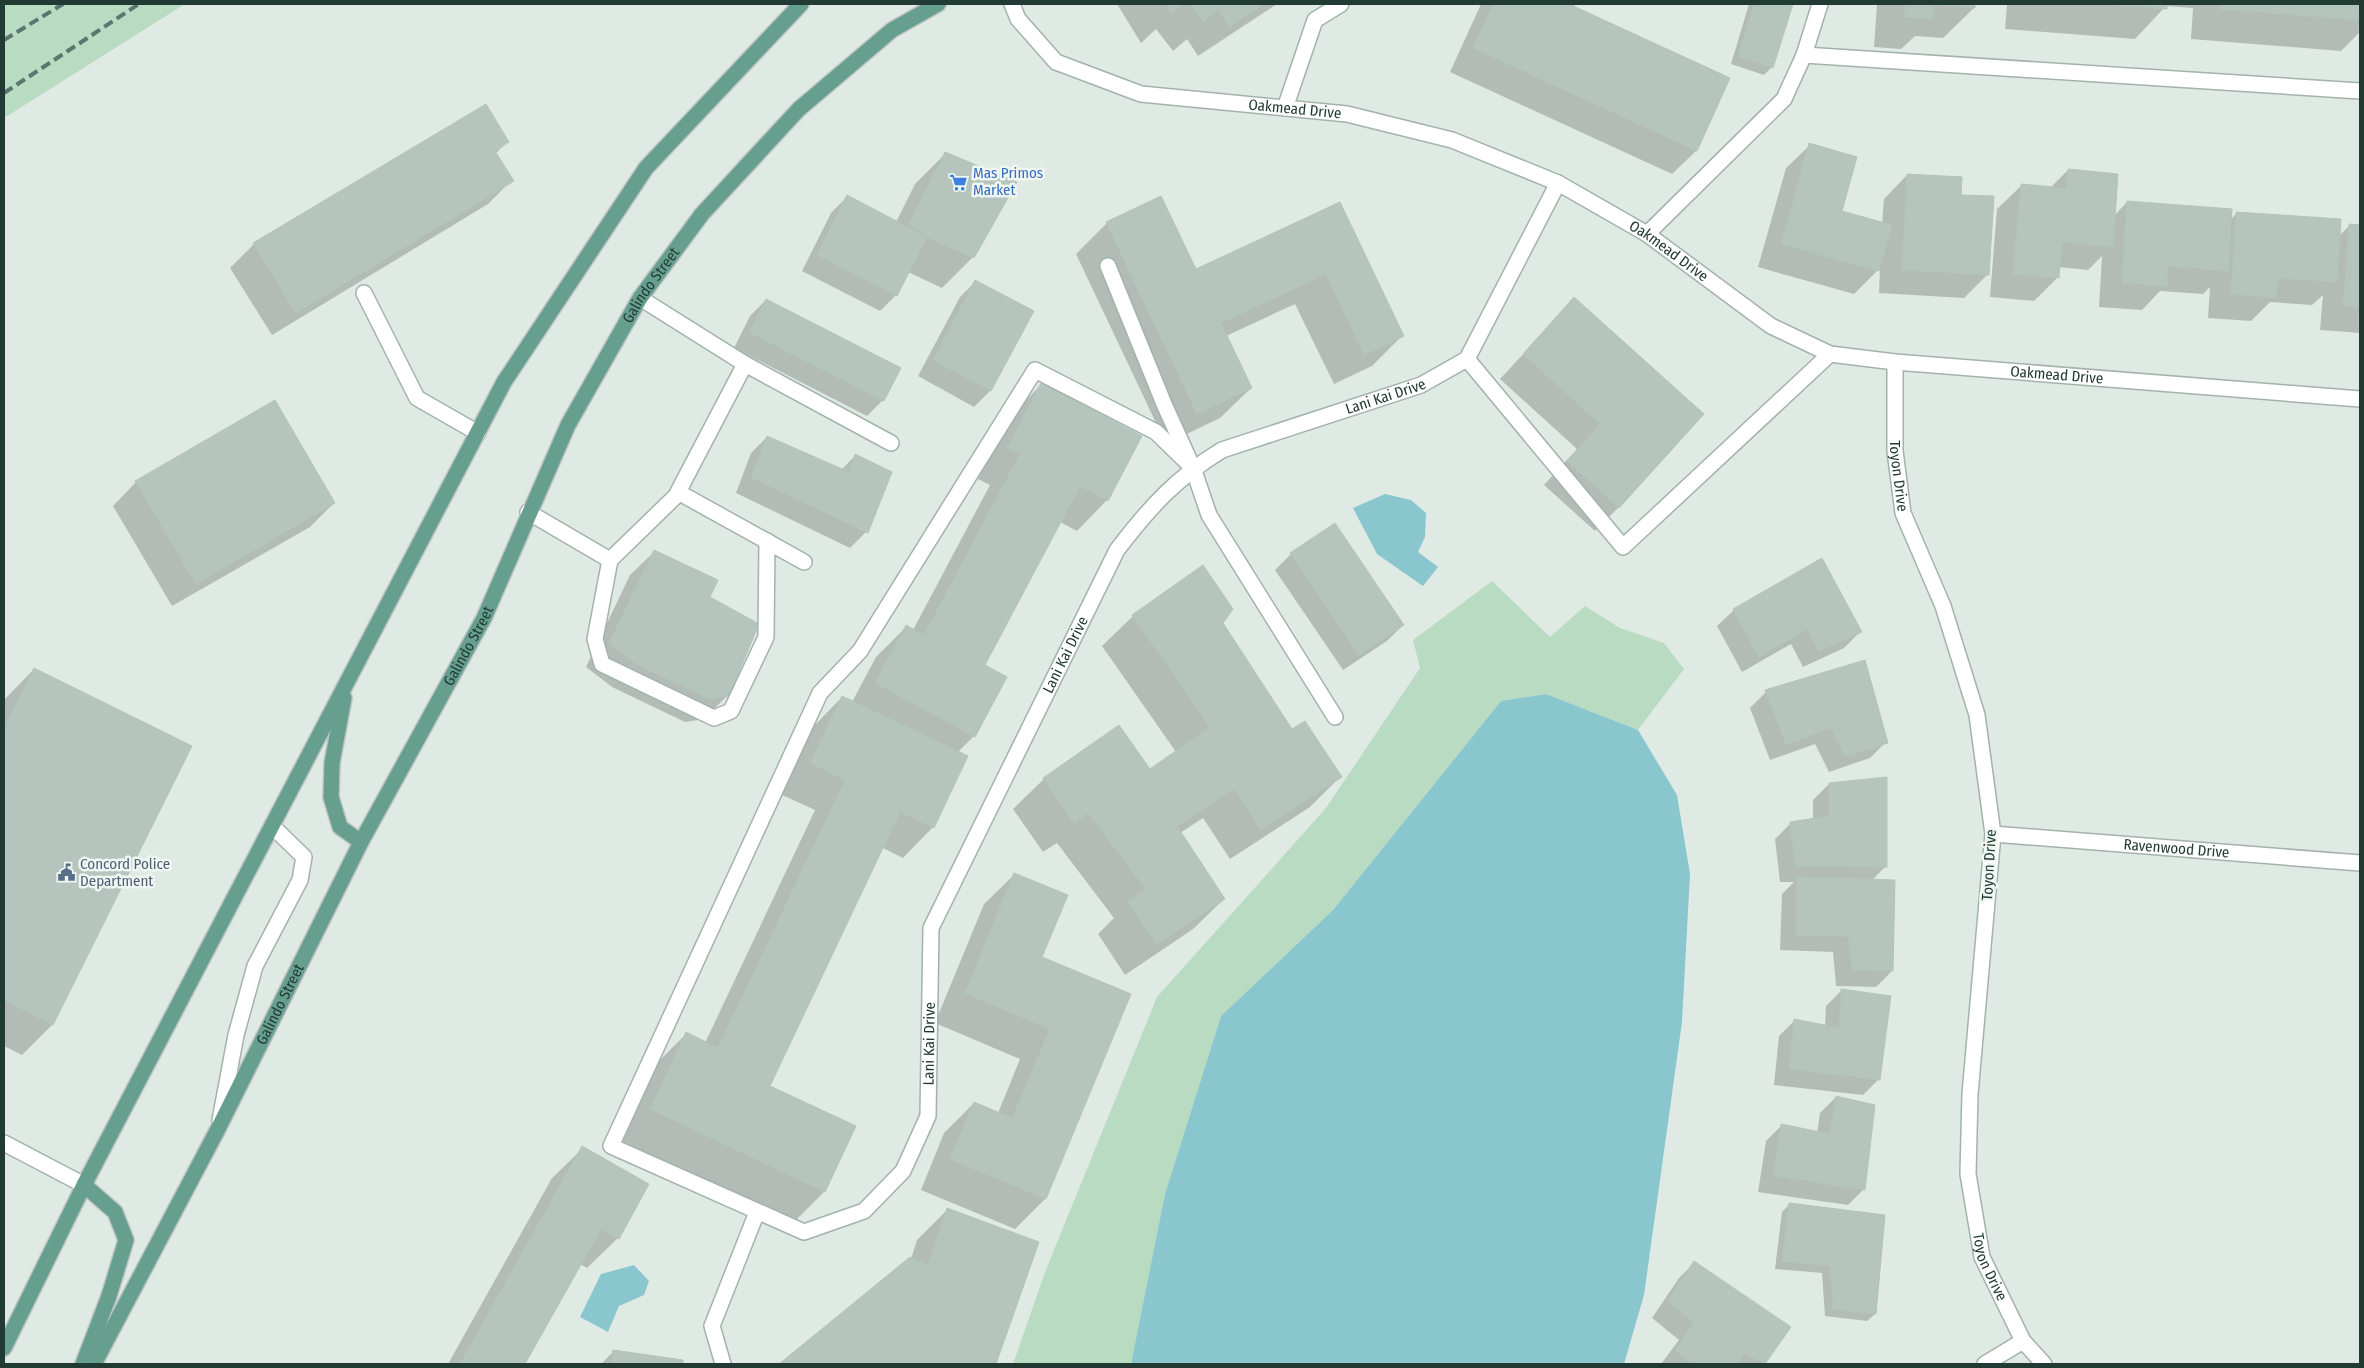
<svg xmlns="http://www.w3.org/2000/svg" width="2364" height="1368" font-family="'Fira Sans Condensed',sans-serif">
<rect width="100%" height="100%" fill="#e0eae5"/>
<g fill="#b9dbc1">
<path d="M4 4H185L4 118Z"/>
<path d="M1492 581 1550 637 1585 606 1620 628 1664 643 1684 669 1638 730 1546 694 1501 701 1333 910 1221 1016 1165 1194 1131 1364H1013L1045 1272 1157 997 1326 808 1420 668 1413 640Z"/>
</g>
<g fill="#89c6ce">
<path d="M1385 494 1411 500 1426 513 1425 537 1418 552 1438 567 1423 586 1377 554 1353 508Z"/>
<path d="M1546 694 1638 730 1677 795 1690 874 1682 1022 1644 1295 1624 1364H1131L1165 1194 1221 1016 1333 910 1501 701Z"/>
<path d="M634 1265 649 1281 644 1295 619 1306 608 1332 580 1317 601 1274Z"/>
</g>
<g fill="#0003">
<path d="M1117 4H1277L1198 56 1187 39 1173 51 1156 29 1141 43Z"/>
<path d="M1481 4H1576L1573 7 1729 78 1696 151 1672 174 1450 72Z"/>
<path d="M1749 4H1792L1772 67 1764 75 1731 64Z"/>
<path d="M1877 4H1974V8L1943 38 1915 36 1901 49 1874 47Z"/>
<path d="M2007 4H2360V32L2341 51 2191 39 2193 8 2166 6 2135 39 2005 29Z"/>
<path d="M486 105 507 142 495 154 512 180 488 204 272 335 230 268 254 244Z"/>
<path d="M1810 145 1840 212 1882 224 1884 199 1907 175 1960 196 1988 274 1964 298 1879 293 1880 268 1854 294 1758 267 1786 168Z"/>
<path d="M946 153 973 257 942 288 908 272 896 295 880 311 802 271 831 213 847 197 896 222 915 184Z"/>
<path d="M2068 170 2114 216 2127 202 2230 220 2237 213 2339 236 2350 225 2360 226V333L2320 330 2323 295 2312 305 2270 302 2251 321 2208 318 2210 287 2203 294 2160 291 2142 310 2099 307 2102 256 2088 270 2059 267 2058 277 2034 301 1990 297 1997 209 2021 186 2050 188Z"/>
<path d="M1339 203 1402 336 1372 366 1334 384 1295 304 1226 336 1251 388 1220 418 1166 444 1076 254 1107 223 1195 271Z"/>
<path d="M976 281 990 391 974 407 918 376 960 297Z"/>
<path d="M1574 299 1619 507 1595 531 1544 485 1577 449 1500 379Z"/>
<path d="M766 300 883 400 867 416 734 348 750 316Z"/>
<path d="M1042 384 1107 500 1077 531 1060 522 984 666 974 736 958 752 933 827 903 858 881 847 768 1086 854 1127 824 1192 794 1222 620 1140 656 1064 686 1034 705 1043 815 810 780 794 812 728 842 697 852 702 876 657 906 627 913 630 990 485 978 479 1011 415Z"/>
<path d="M767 437 841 470 855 456 866 532 850 548 736 493 751 453Z"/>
<path d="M136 482 334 503 310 527 172 606 113 506Z"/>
<path d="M654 552 708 598 728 695 704 719 685 722 612 687 586 667 630 575Z"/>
<path d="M1291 554 1403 625 1387 641 1343 670 1275 570Z"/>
<path d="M1821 560 1860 632 1844 648 1803 667 1791 644 1742 672 1717 626 1734 610Z"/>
<path d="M1133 616 1221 623 1292 731 1340 777 1310 807 1230 859 1203 818 1180 833 1224 899 1193 929 1125 975 1098 934 1114 918 1057 843 1043 852 1013 809 1044 779 1150 770 1176 752 1102 646Z"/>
<path d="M34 669 52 1025 22 1055 4 1046V700Z"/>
<path d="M1766 692 1886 742 1870 758 1829 772 1815 744 1770 760 1750 708Z"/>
<path d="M1829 784 1885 867 1871 881 1892 971 1876 987 1836 986 1833 952 1780 950 1782 894 1794 882H1780L1775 839 1791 823 1813 819V800Z"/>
<path d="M1015 874 1041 958 1130 995 1045 1199 1015 1229 921 1190 944 1133 974 1103 998 1113 1020 1059 935 1023 984 904Z"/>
<path d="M1842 990 1879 1079 1863 1095 1774 1085 1779 1036 1795 1020 1825 1026 1826 1006Z"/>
<path d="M1836 1097 1864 1189 1848 1205 1758 1192 1766 1141 1782 1125 1817 1133 1820 1113Z"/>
<path d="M583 1148 618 1238 587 1268 580 1264 524 1364H448L552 1178Z"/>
<path d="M1790 1204 1875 1314 1867 1321 1825 1316 1822 1273 1775 1269 1782 1212Z"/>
<path d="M947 1210 1037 1242 994 1364H780L911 1259 917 1240Z"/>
<path d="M1695 1262 1789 1328 1763 1364H1661L1679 1340 1652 1318 1679 1278Z"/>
<path d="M614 1351 682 1361 681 1364H601Z"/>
</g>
<g fill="#b5c5be" stroke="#b3c4bc">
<path d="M1166 4H1183L1172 14Z"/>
<path d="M1190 4H1264L1229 27 1218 9 1204 22Z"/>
<path d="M1493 4H1569L1730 78 1697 151 1473 48Z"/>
<path d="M1754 4H1793L1773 68 1738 57Z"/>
<path d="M1905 4H1975V8L1934 5 1933 19 1904 17Z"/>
<path d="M2098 4H2167V9Z"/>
<path d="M2221 4H2360V20L2220 9Z"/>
<path d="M486 104 509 142 495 151 514 181 296 313 253 243Z"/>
<path d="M1809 143 1857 157 1842 211 1892 225 1879 271 1781 244Z"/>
<path d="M945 152 1017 182 974 258 927 237 909 224Z"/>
<path d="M2068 169 2118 174 2113 247 2062 242 2059 278 2013 274 2021 184 2066 188Z"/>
<path d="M1907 174 1962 177 1961 195 1994 196 1989 275 1902 270Z"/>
<path d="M847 195 927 237 897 296 817 255Z"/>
<path d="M1161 196 1196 269 1340 202 1404 336 1364 355 1326 274 1221 323 1252 388 1197 414 1106 222Z"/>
<path d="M2127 201 2232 209 2228 271 2168 266 2167 287 2122 283Z"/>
<path d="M2236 212 2341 219 2337 282 2278 278 2276 298 2231 294Z"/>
<path d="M2349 224 2360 225V308L2343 306Z"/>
<path d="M975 280 1034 311 991 391 933 360Z"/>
<path d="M1574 297 1704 414 1619 508 1567 461 1600 424 1523 354Z"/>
<path d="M766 299 901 368 884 401 749 332Z"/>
<path d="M1041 383 1142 436 1108 501 1080 486 985 665 1007 677 975 737 875 683 906 625 924 635 1020 454 1007 448Z"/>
<path d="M275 400 335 503 196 584 135 481Z"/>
<path d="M767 436 849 472 855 454 892 472 868 533 751 477Z"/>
<path d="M1335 523 1404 625 1359 655 1290 553Z"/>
<path d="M654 550 718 580 710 597 759 624 729 696 710 699 636 664 609 643Z"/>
<path d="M1822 558 1862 632 1819 651 1807 629 1759 657 1733 609Z"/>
<path d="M1203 565 1233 609 1223 623 1292 729 1305 721 1342 777 1261 830 1234 789 1177 826 1225 899 1156 945 1128 902 1146 889 1088 813 1074 823 1043 778 1119 725 1150 769 1210 727 1132 615Z"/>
<path d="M1865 660 1888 743 1845 757 1831 728 1786 745 1765 690Z"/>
<path d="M34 668 192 746 53 1025 4 1000V728Z"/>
<path d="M842 696 968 756 934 828 900 812 770 1086 856 1126 825 1192 650 1109 686 1032 718 1048 845 780 810 763Z"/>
<path d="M1887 777V867L1795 866 1790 822 1829 816V783Z"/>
<path d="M1014 873 1068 895 1042 957 1131 994 1046 1199 950 1159 974 1102 1012 1118 1050 1029 965 993Z"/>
<path d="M1797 877 1895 880 1893 971 1852 970 1848 936 1796 935Z"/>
<path d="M1841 989 1891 996 1880 1080 1789 1069 1794 1019 1839 1028Z"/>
<path d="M1836 1096 1875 1105 1865 1190 1774 1176 1781 1124 1830 1134Z"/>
<path d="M582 1146 649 1184 619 1239 601 1229 525 1364H460Z"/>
<path d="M1789 1203 1885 1215 1876 1314 1833 1309 1830 1266 1782 1261Z"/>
<path d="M947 1208 1039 1242 996 1364H779L910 1257 928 1265Z"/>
<path d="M1694 1261 1791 1327 1765 1364 1744 1353 1737 1364H1693L1675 1350 1694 1323 1668 1301Z"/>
<path d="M613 1350 683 1360V1364H611Z"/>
</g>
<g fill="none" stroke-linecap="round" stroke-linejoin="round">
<defs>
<g id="minor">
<path id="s1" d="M1012 4 1018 19 1056 62 1141 94 1347 114 1452 140 1558 183 1647 234 1771 326 1830 354 1895 362 2360 399"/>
<path d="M1804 55 2360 91"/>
<path d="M1285 108 1315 20 1341 4"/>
<path d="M1647 234 1784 99 1804 55 1820 4"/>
<path d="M1108 266 1164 404 1193 468 1209 515 1335 717"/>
<path d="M364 293 417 398 478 433"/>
<path d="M640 298 745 364 891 443"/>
<path d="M1467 359 1623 547 1830 354"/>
<path id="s2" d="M1895 362V451L1903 513 1943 606 1977 715 1993 834 1970 1094 1968 1174 1982 1257 2023 1341 2044 1364"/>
<path d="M745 364 678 492 804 562"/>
<path id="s3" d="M1193 468 1156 432 1035 370 860 651 820 693 611 1146 804 1232 864 1211 903 1171 928 1116 931 928 1117 550C1149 508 1176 478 1222 450L1421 385 1467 359 1558 183"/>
<path d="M528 512 610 560 595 639 602 664 714 718 731 711 766 637 767 541"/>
<path d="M610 560 680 492"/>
<path id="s4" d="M1993 834 2360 863"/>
<path d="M220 1120 236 1035 255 966 300 880 304 857 272 826"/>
<path d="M4 1143 84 1185"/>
<path d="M723 1364 712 1326 757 1212"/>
<path d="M1985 1364 2023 1341"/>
</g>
<g id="major">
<path d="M344 698 332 763 331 797 340 827 361 842"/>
<path d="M4 1348 84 1185 504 382 646 168 801 4"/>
<path d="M83 1364 109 1296 126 1240 115 1212 84 1185"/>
<path id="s5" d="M94 1364 218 1129 361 842 484 618 568 425 640 298 702 214 799 109 892 30 938 4"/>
</g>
</defs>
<use href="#minor" stroke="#a3b2ac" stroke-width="18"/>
<use href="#major" stroke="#bcc4c2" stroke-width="18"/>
<use href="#minor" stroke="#fff" stroke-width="15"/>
<use href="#major" stroke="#669f8e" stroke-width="15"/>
<g stroke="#5b766e" stroke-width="4" stroke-dasharray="10 5" stroke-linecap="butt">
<path d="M4 40 63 4"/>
<path d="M4 93 139 4"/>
</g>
</g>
<defs>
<symbol id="supermarket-bare" viewBox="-9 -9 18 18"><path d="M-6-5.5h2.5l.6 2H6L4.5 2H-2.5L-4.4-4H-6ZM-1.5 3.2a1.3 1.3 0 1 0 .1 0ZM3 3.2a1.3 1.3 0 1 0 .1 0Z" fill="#3f7fe0" stroke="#f0f7f3" stroke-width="2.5" paint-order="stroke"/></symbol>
<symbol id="civic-bare" viewBox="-9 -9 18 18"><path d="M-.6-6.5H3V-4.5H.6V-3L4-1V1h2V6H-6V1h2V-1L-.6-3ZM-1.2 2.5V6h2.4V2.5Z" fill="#5c6f8a" stroke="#f0f7f3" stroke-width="2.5" paint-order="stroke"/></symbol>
</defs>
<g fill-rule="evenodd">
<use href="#supermarket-bare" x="946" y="170" width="25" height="25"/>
<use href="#civic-bare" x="54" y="860" width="25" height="25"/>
</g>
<g text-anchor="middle" stroke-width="5" stroke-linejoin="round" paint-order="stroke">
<g font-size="15" fill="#213a33" stroke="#f0f7f3">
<text dy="5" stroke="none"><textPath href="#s1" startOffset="319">Oakmead Drive</textPath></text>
<text dy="5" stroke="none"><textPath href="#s1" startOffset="724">Oakmead Drive</textPath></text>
<text dy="5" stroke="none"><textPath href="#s5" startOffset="1215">Galindo Street</textPath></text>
<text dy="5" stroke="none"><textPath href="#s1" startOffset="1144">Oakmead Drive</textPath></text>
<text dy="5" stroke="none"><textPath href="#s3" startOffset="2394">Lani Kai Drive</textPath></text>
<text dy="5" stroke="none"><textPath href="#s2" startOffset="114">Toyon Drive</textPath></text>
<text dy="5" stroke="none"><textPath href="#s5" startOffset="810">Galindo Street</textPath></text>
<text dy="5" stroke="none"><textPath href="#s3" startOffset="1959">Lani Kai Drive</textPath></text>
<text dy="5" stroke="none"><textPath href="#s4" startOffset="184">Ravenwood Drive</textPath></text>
<text transform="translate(1989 865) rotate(-87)" y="5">Toyon Drive</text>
<text dy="5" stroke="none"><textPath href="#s5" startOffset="405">Galindo Street</textPath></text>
<text dy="5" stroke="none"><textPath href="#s3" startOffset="1539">Lani Kai Drive</textPath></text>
<text dy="5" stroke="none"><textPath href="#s2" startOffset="924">Toyon Drive</textPath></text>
</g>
<g font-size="15" fill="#366cbe" stroke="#f0f7f3" text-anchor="start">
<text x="973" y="178">Mas Primos<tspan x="973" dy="17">Market</tspan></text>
</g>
<g font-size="15" fill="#4e5e75" stroke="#f0f7f3" text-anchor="start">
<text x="80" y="869">Concord Police<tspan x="80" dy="17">Department</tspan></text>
</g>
</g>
<rect width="2364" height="1368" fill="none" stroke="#213a33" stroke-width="10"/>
</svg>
